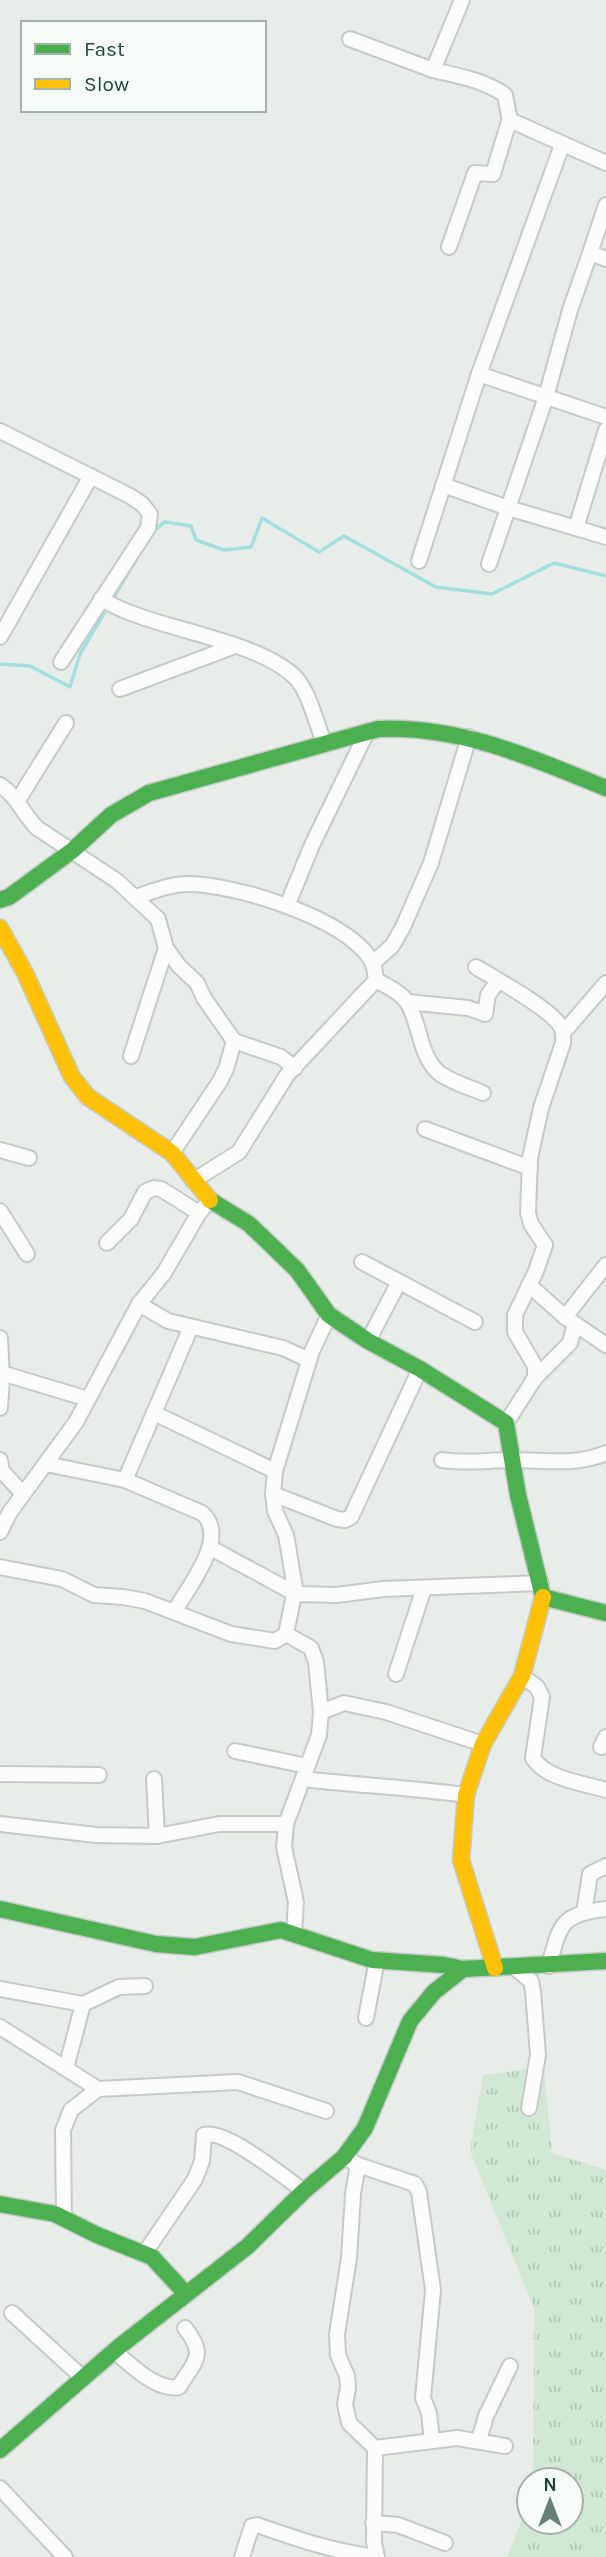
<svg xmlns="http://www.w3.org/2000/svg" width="606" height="2557" font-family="Karla,sans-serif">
<defs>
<pattern id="grass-tufts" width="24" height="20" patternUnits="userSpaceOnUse" patternTransform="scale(1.75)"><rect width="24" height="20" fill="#d0e8d4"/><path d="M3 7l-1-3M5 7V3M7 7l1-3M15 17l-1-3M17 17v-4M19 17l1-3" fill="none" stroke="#b2c8b7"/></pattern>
</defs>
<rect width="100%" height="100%" fill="#e8edea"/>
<path fill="url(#grass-tufts)" d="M544 2067 552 2153 606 2170V2557H507L529 2502V2522H571V2480H533L534 2309 470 2151 483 2075Z"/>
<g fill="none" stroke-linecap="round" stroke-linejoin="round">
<g stroke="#a5dedf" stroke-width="3.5">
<path d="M152 532 165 522 191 526 196 540 224 550 251 547 262 518 319 552 344 536 436 587 492 594 554 563 606 576"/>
<path d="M114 597 136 559"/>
<path d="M0 664 30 666 70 687 80 654 106 610"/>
</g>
<defs>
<g id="street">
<path d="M462 0 433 70C458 76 484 80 505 95L509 116 512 121 606 163"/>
<path d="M350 39 433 70"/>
<path d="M606 205 590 253 606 259"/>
<path d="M449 247 475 173 493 174 510 118"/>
<path d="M479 374 606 417"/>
<path d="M606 430 576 528 606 537"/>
<path d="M0 431 130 496 142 504 150 514 148 528 61 662"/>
<path d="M443 485 508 508 576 528"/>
<path d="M419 561 479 374 562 145"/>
<path d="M489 564 546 397 570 310 590 253"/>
<path d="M101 599C111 604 121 610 131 613 175 631 263 644 296 678 309 693 315 719 322 737"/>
<path d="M0 637 91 476"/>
<path d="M120 689 235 646"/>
<path d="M0 785C17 796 23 814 37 828L117 881 158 919 166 948 179 966 197 983 204 998 234 1041 281 1057 295 1068"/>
<path d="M18 800 66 723"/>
<path d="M136 897C154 891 170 884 188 884 235 884 346 918 371 960 375 966 375 974 376 980"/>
<path d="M287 906 312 845 367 732"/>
<path d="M373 963 392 946 403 927 431 863 469 737"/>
<path d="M476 967C494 978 553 1010 561 1027 564 1032 563 1038 563 1043L541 1108 530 1158 528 1213 531 1224 545 1245 536 1271 515 1315V1332L535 1366V1378L506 1423"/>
<path d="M407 1002 468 1008 485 1014 488 995 498 981"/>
<path d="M563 1033 606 983"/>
<path d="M131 1056 166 948"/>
<path d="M425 1129 530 1168"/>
<path d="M0 1150 29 1158"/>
<path d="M172 1153 220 1081 226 1069 234 1041"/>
<path d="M193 1181 239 1152 287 1075 376 980C386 986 401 992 407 1002 420 1022 419 1055 438 1072 450 1082 469 1087 483 1093"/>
<path d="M0 1211 27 1254"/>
<path d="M107 1243 131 1219 145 1192 154 1188 161 1189 199 1213"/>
<path d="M362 1262 475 1322"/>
<path d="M529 1285 565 1317 606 1345"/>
<path d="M139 1304 168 1321 283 1348 309 1360"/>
<path d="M565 1317 606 1265"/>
<path d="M0 1338 2 1378"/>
<path d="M368 1341 399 1282"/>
<path d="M533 1380 570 1343 575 1324"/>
<path d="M0 1408 2 1378 8 1375 88 1399"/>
<path d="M154 1413 275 1471"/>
<path d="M0 1460 2 1471 23 1494"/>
<path d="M442 1460C470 1464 487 1460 514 1460 545 1460 577 1466 606 1453"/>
<path d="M46 1464 125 1480 202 1513C230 1537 188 1587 174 1612"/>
<path d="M125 1480 191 1327"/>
<path d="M273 1494 337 1519 345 1520 351 1517 420 1369"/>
<path d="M0 1532 10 1512 76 1422 139 1304 164 1273 199 1213 210 1200"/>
<path d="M211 1548 296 1594"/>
<path d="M0 1567 62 1579 94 1595 123 1597 145 1601 231 1634 275 1641 286 1634 293 1599 296 1594 337 1595 383 1589 541 1583"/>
<path d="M296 1594 286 1535 275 1511 273 1494 275 1471 312 1351 329 1315"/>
<path d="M286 1634 311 1648 316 1662 321 1712 319 1735 286 1824 284 1847 296 1902 294 1934"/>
<path d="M396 1674 424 1588"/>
<path d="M522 1676 537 1687 542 1697 533 1758C546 1779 583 1783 606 1790"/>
<path d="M321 1712 344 1703 386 1712 483 1744"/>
<path d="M601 1747 606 1737"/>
<path d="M235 1751 307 1766"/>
<path d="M0 1774 99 1775"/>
<path d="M154 1779 157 1836"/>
<path d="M303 1779C357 1785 412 1788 466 1795"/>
<path d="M0 1824 96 1835 157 1836 219 1824H286"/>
<path d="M584 1913 590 1874 606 1866"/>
<path d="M549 1966C560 1925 560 1914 606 1909"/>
<path d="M514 1967 531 1981 533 1991 538 2055 529 2108"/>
<path d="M0 1989 83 2004"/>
<path d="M366 2018 377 1960"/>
<path d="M0 2027 98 2089"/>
<path d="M66 2068 83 2004 119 1987 145 1986"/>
<path d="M344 2157 358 2165 415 2184 419 2192 433 2290 423 2398 429 2413 432 2441"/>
<path d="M358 2165 353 2194 349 2258 337 2334 338 2355 347 2376 348 2388 345 2404 349 2423 375 2448"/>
<path d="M64 2218 63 2130 71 2110 98 2089 238 2082 326 2111"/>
<path d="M144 2254 195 2179 202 2161 204 2135C225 2128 285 2178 304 2191"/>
<path d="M12 2313 83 2378"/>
<path d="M114 2351C132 2365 155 2391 179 2387 195 2360 207 2356 185 2328"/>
<path d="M479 2440 486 2416 510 2366"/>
<path d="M0 2488 65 2557"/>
<path d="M373 2523 398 2525 445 2543"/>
<path d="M242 2557 252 2526 257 2525C297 2539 335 2552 377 2557"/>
<path d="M377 2557 374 2542 375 2448 457 2438 505 2446"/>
</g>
<g id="fast">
<path d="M0 900 9 897 73 850 111 815 149 793 378 729C460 725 532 758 606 788"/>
<path d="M210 1200 249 1224 297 1270 329 1315 368 1341 420 1369 506 1423 518 1495 543 1597 606 1613"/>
<path d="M0 1909 156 1944 195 1947 281 1930 372 1960 444 1965 463 1969"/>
<path d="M0 2204 55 2214 97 2235 152 2257 186 2294"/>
<path d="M0 2450 120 2346 248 2246 304 2191 344 2157 365 2128 410 2021 434 1992 463 1969 606 1961"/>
</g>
<g id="slow">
<path d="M0 928 25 973 72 1077 88 1097 172 1153 210 1200"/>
<path d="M495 1968 461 1860 466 1795 483 1744 522 1676 543 1597"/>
</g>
</defs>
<use href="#street" stroke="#c4cac7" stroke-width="18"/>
<use href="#fast" stroke="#c3cbc7" stroke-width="19"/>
<use href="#slow" stroke="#c3cbc7" stroke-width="19"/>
<use href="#street" stroke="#fcfcfc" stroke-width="14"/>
<use href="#fast" stroke="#4caf50" stroke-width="16"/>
<use href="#slow" stroke="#ffc107" stroke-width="16"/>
</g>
<rect x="21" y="21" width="245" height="91" fill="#f7fbf8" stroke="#a1b2ab" stroke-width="2"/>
<rect x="35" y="44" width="35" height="10" fill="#4caf50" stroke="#a1b2ab" stroke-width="2"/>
<text x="84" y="56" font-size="21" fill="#214537">Fast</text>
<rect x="35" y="79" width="35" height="10" fill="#ffc107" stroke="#a1b2ab" stroke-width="2"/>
<text x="84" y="91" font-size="21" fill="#214537">Slow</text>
<g transform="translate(550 2501)"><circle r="33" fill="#f7fbf8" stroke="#a1b2ab" stroke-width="2"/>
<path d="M0-5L12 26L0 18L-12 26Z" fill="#678076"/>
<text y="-10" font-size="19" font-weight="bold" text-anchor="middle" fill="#214537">N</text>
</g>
</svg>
